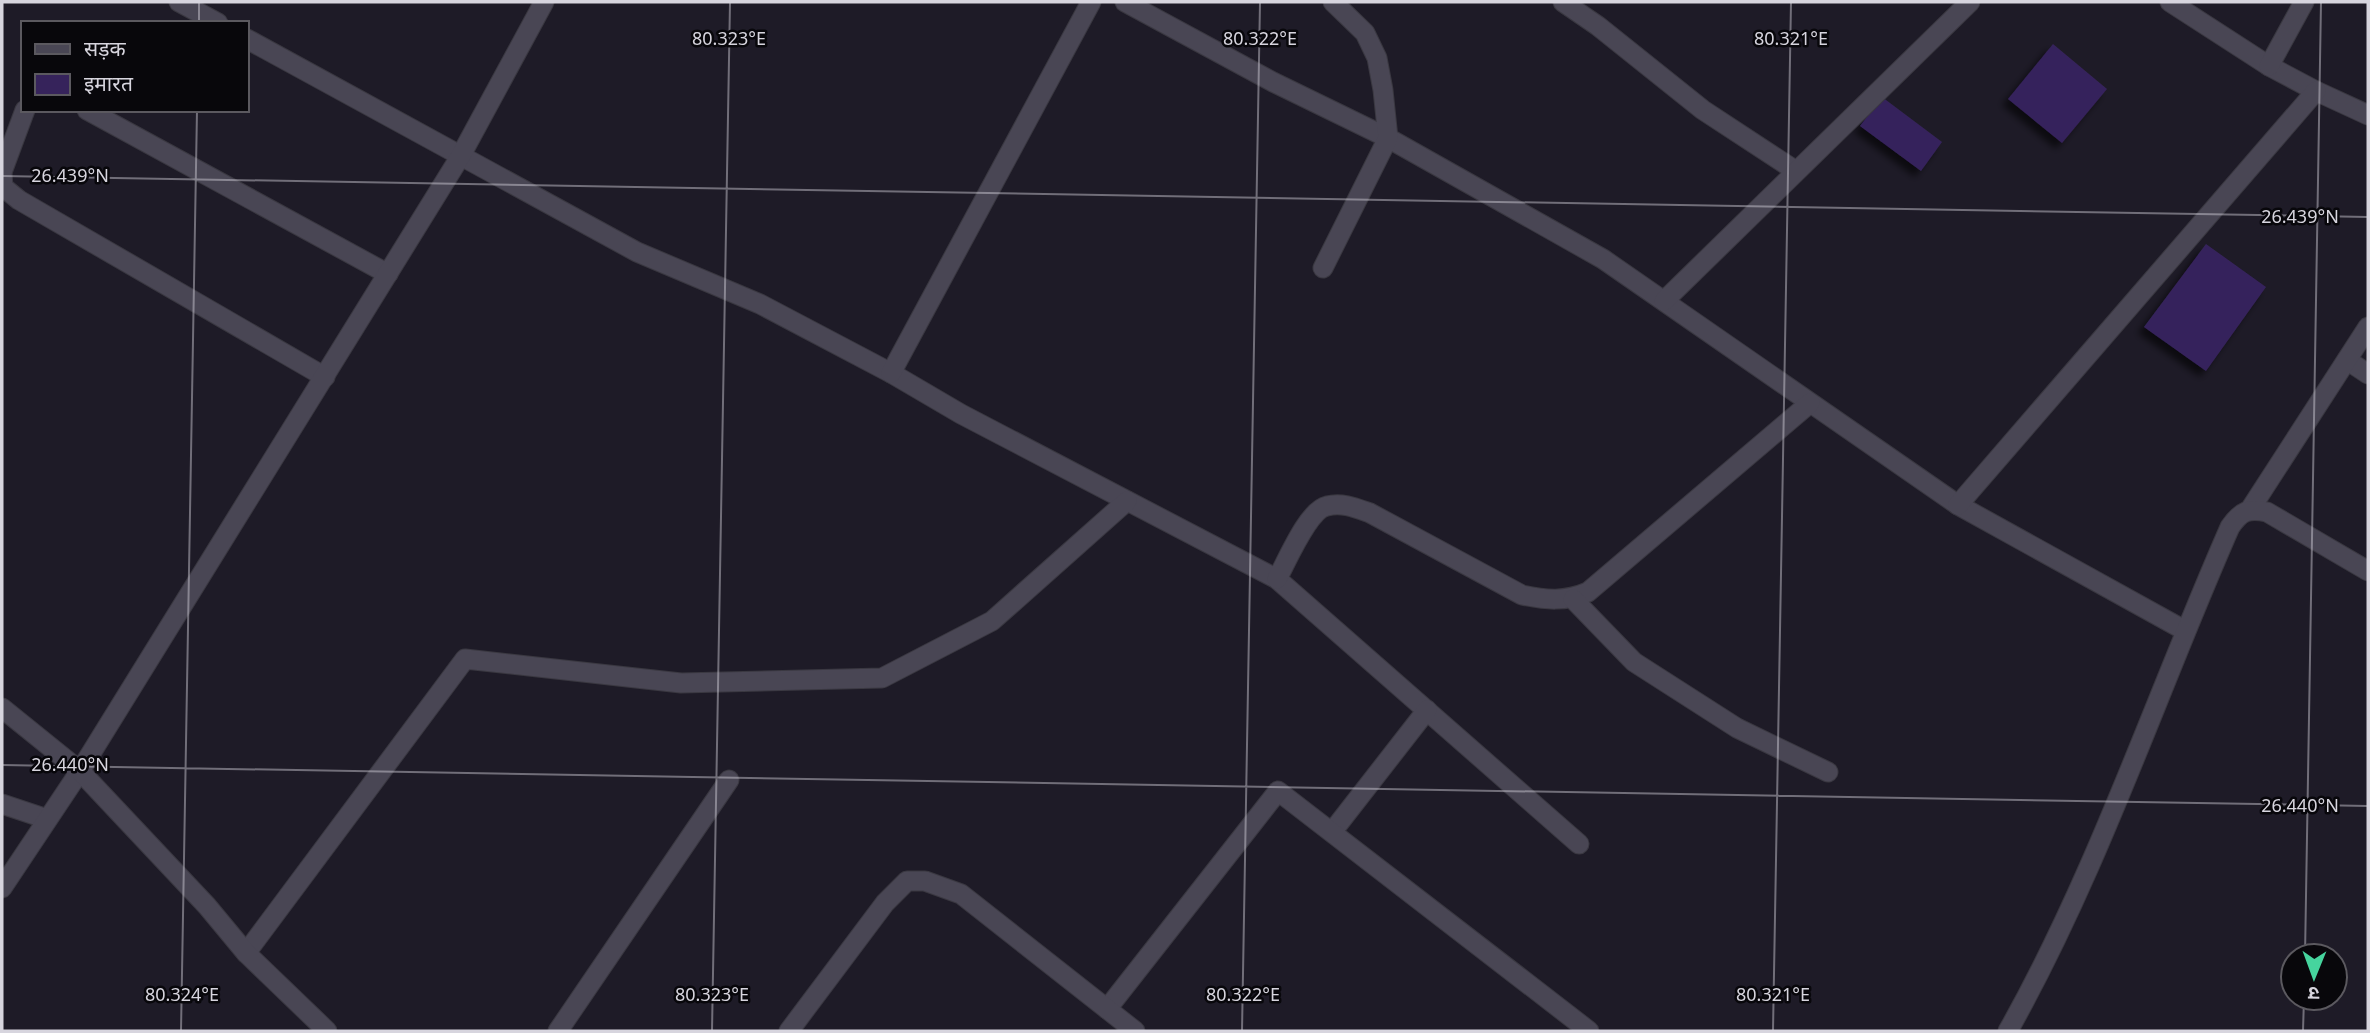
<svg xmlns="http://www.w3.org/2000/svg" width="2370" height="1033" font-family="'Noto Sans','Noto Sans Devanagari',sans-serif">
<defs>
<filter id="shadow"><feDropShadow dx="-6" dy="6" stdDeviation="3.5" flood-color="#0009"/></filter>
</defs>
<rect width="100%" height="100%" fill="#1e1b27"/>
<g fill="#36235b" filter="url(#shadow)">
<path d="M2053 44 2107 89 2062 143 2008 99Z"/>
<path d="M1882 97 1942 142 1921 171 1860 126Z"/>
<path d="M2206 244 2266 287 2206 371 2144 327Z"/>
</g>
<g fill="none" stroke-linecap="round" stroke-linejoin="round">
<defs>
<g id="minor">
<path d="M179 2 218 23"/>
<path d="M1125 2 1273 82 1388 138 1603 259 1958 505 2184 630"/>
<path d="M1563 2 1598 26 1703 110 1796 171"/>
<path d="M2170 2 2269 66 2316 91 2368 115"/>
<path d="M247 39 637 252 760 304 891 373 961 414 1277 579 1579 844"/>
<path d="M2269 66 2304 2"/>
<path d="M87 110 388 274"/>
<path d="M2 172 25 110"/>
<path d="M2 174 3 187 19 200 325 377"/>
<path d="M1323 268 1388 138 1383 90 1377 58 1365 33 1333 2"/>
<path d="M1664 301 1970 2"/>
<path d="M2347 360 2368 374"/>
<path d="M891 373 1091 2"/>
<path d="M1958 505 2316 91"/>
<path d="M2251 508 2368 327"/>
<path d="M1277 579C1287 561 1308 510 1327 506 1342 502 1356 508 1370 513L1522 595C1546 600 1565 602 1588 592L1810 403"/>
<path d="M1573 599 1634 662 1737 728 1828 772"/>
<path d="M2 804 47 819"/>
<path d="M1332 832 1427 710"/>
<path d="M2 888 80 771 460 157 544 2"/>
<path d="M246 953 465 659 681 683 882 678 992 621 1127 501"/>
<path d="M1107 1009 1278 791 1589 1031"/>
<path d="M558 1031 729 780"/>
<path d="M789 1031 885 903 907 881H925L961 894 1135 1031"/>
<path d="M2008 1031C2098 871 2156 695 2230 527 2241 511 2248 508 2267 512L2368 571"/>
</g>
<path id="tertiary" d="M2 708 80 771 207 906 246 953 327 1031"/>
</defs>
<use href="#minor" stroke="#3a3841" stroke-width="21"/>
<use href="#tertiary" stroke="#3a3841" stroke-width="21"/>
<use href="#minor" stroke="#494654" stroke-width="19"/>
<use href="#tertiary" stroke="#494654" stroke-width="19"/>
</g>
<path fill="none" stroke="#d7d5de" stroke-width="2" stroke-opacity="0.45" d="M199 23V2M2 176 2368 217M2 765 2368 806M2305 956 2321 2M181 1031 197 110M712 1031 730 2M1242 1031 1260 2M1773 1031 1791 2M2303 1031 2304 998"/>
<g font-size="18" text-anchor="middle" fill="#d7d5de" stroke="#08070b" stroke-width="5" stroke-linejoin="round" paint-order="stroke">
<text x="729" y="45">80.323°E</text>
<text x="1260" y="45">80.322°E</text>
<text x="1791" y="45">80.321°E</text>
<text x="70" y="182">26.439°N</text>
<text x="2300" y="223">26.439°N</text>
<text x="70" y="771">26.440°N</text>
<text x="2300" y="812">26.440°N</text>
<text x="182" y="1001">80.324°E</text>
<text x="712" y="1001">80.323°E</text>
<text x="1243" y="1001">80.322°E</text>
<text x="1773" y="1001">80.321°E</text>
</g>
<rect width="2370" height="1033" fill="none" stroke="#d7d5de" stroke-width="7"/>
<rect x="21" y="21" width="228" height="91" fill="#08070b" stroke="#5b595f" stroke-width="2"/>
<rect x="35" y="44" width="35" height="10" fill="#494654" stroke="#5b595f" stroke-width="2"/>
<text x="84" y="56" font-size="21" fill="#d7d5de">सड़क</text>
<rect x="35" y="74" width="35" height="21" fill="#36235b" stroke="#5b595f" stroke-width="2"/>
<text x="84" y="91" font-size="21" fill="#d7d5de">इमारत</text>
<g transform="translate(2314 977) rotate(181)"><circle r="33" fill="#08070b" stroke="#5b595f" stroke-width="2"/>
<path d="M0-5L12 26L0 18L-12 26Z" fill="#46d49e"/>
<text y="-10" font-size="19" font-weight="bold" text-anchor="middle" fill="#d7d5de">उ</text>
</g>
</svg>
